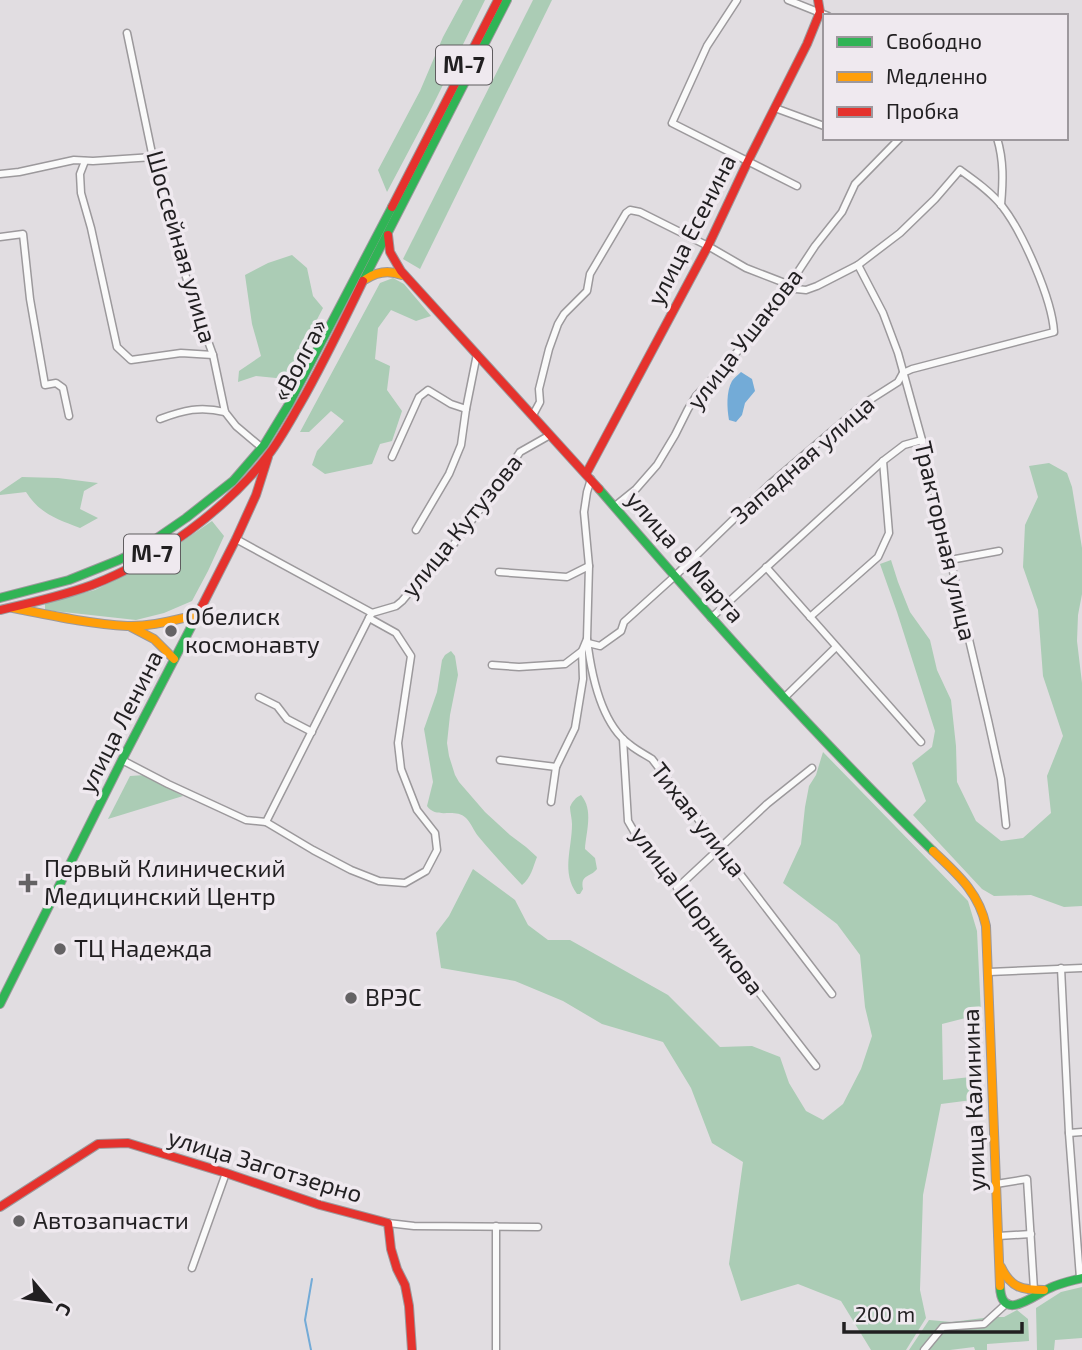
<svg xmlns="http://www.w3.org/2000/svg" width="1082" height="1350" font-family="'Exo 2',sans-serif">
<rect width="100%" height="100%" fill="#e1dde1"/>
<g fill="#abccb5">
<path d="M463 0H485L432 107 387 192 378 170 420 91 443 37Z"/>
<path d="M533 0H552L420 269 403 259Z"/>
<path d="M292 255 307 268 313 296 323 308 286 379 256 376 238 382 239 371 261 356 252 324 245 275 268 263Z"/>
<path d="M393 278 404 284 431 316 416 321 391 310 378 328 375 359 390 366 387 390 402 411 392 441 380 444 372 464 325 474 312 465 317 451 344 421 331 411 309 432H300L380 283Z"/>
<path d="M1049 463 1067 473 1072 487 1082 548V594L1078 615 1077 641 1082 683V906L1064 907 1031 895 994 896 982 889 913 815 926 801 912 763 932 747 935 731 897 612 880 564 891 560 898 582 910 612 930 640 937 670 951 700 956 746 957 782 976 821 1001 841 1023 838 1051 813 1047 776 1063 736 1043 676 1038 610 1023 567 1025 525 1038 497 1029 466Z"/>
<path d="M22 477 58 478 98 483 84 491 80 509 98 518 80 528C57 519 40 514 26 492L0 495V492Z"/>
<path d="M212 521 224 536 208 571 192 601 164 613 136 620 45 610V603L95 590 139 568 173 548Z"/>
<path d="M451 651 455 656 458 675 450 715 447 743 449 756 455 775 459 782 485 812 510 835 526 847 537 857C533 867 531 878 522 885 507 869 492 853 478 836 474 831 471 823 466 818 454 807 437 820 427 806L433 782 424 729 437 692 442 660 445 655Z"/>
<path d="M823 752 968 901 977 931 981 1014 942 1024 943 1080 980 1076V1099L941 1104 923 1195 920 1290 926 1318 906 1350H871L841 1301 798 1284 741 1301 729 1264 743 1162 712 1143 691 1088 663 1042 602 1024 563 1001 515 981 441 968 436 933 449 916 473 869 515 900 528 925 548 940H570L668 995 720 1047 752 1046 780 1057 789 1083 806 1111 823 1120 843 1104 861 1069 872 1036 865 1007 860 955 837 924 783 883 801 844 805 807 809 786 816 775Z"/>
<path d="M145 775 183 796 108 819 130 776Z"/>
<path d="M581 795C594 810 586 832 585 849L595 858 597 869C590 878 580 874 583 889L580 894H577C561 872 572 849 572 824 572 819 570 812 570 807 572 802 576 797 581 795Z"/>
<path d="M1082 1287V1338L1055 1340 1054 1350H1037L1036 1308 1061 1292Z"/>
<path d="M1017 1310 1028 1319 1029 1341 987 1344V1350H975L974 1347 950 1350H909L929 1320 952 1322 991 1317H1004Z"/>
</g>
<path fill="#73abd7" d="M741 372 752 379 755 391 745 403 742 415 736 422 729 420C727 408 726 392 732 381 734 378 738 375 741 372Z"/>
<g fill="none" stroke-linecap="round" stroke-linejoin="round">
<path stroke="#73abd7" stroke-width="2" d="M311 1350 305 1320 312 1279"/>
<defs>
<g id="street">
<path d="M737 0 707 46 672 123 797 186"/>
<path d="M788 0 828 16"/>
<path d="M127 33 154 163 190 291 213 355 225 412 236 426 261 447"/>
<path d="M775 108 824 126 825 125"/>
<path d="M997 138C1004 161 1003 182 1001 205"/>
<path d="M85 161 80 174 81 193 91 228 117 347 131 360 181 353 213 355"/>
<path d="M0 174 19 172 74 160 93 161 153 157"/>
<path d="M0 237 23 234 30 299 45 385 56 383 63 388 69 416"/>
<path d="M858 265 883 313 898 353 922 440 988 720 1001 779 1006 825"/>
<path d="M533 415 540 402 539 389 549 349 558 324 564 314 587 291 590 274 626 213 630 210 640 212 708 246 746 268 790 285 796 289 806 290 817 286 858 265 900 233 935 199 960 170C974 180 991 192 1002 206 1023 233 1052 299 1054 332L912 369 903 373 898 382 865 403 770 484 675 576 624 622 621 631 600 646 588 643"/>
<path d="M160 419C184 410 200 406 225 412"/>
<path d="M392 457 419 397 428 390 451 404 466 409 477 354"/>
<path d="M615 506 636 489 657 465 675 435 688 409 696 396 737 352 776 305 815 246 842 212 855 184 900 138"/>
<path d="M416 530 449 474 461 445 466 409"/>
<path d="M950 560 999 551"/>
<path d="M766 567 921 742"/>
<path d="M499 572 567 577 589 566"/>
<path d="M372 613 396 606 402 601 428 570 453 545 491 495 520 452 550 435"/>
<path d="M810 617 878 557 889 533 883 461"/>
<path d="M711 618 883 461 904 445 922 440"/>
<path d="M587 639C591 673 600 722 629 744 636 750 644 754 652 759L832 994"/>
<path d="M492 665 519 667 565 664 582 651"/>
<path d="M259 697 277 706 287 719 312 732"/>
<path d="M784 698 836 647"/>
<path d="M623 739 628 821 639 840 674 883 816 1066"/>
<path d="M122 760 168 784 246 820 266 822 313 850 351 870 379 881 405 883 426 871 437 850 435 833 417 810 401 769 398 743 411 656 396 633 369 618 372 613 236 539"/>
<path d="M500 760 556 767"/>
<path d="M551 802 556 767 575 728 583 679 582 651 587 639 589 566 584 512 587 492 591 479"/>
<path d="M266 822 369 618"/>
<path d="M677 888 767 804 812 768"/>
<path d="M1061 968 1069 1133 1080 1278"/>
<path d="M989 972 1082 968"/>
<path d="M1069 1133 1082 1132"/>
<path d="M996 1184 1027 1179 1034 1290"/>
<path d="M388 1223 414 1226 538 1227"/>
<path d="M496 1226V1350"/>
<path d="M998 1236 1031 1234"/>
<path d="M192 1268 226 1173"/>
<path d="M924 1350 943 1327 984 1324 1007 1303"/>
</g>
<g id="fast">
<path d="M363 281 507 0"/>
<path d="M599 489C706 613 815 736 933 851"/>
<path d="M0 598 69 580 119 560 141 549 186 518 233 481 264 445 289 404 392 207"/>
<path d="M0 1004 122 760 202 606"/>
<path d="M1000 1286C1001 1324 1034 1295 1050 1288 1060 1283 1071 1281 1082 1278"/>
</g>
<g id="slow">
<path d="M366 279C378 271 389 270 402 275"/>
<path d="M13 608C49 615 90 624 127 626 150 627 174 620 197 615"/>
<path d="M131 627 154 639 174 659"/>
<path d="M933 851C956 873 979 892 986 926L1000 1286"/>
<path d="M1001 1267C1011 1288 1022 1290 1044 1290"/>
</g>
<g id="jam">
<path d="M392 207 498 0"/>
<path d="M388 235 390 252 401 271 599 489"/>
<path d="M586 474 708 246 748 161 807 44 820 12 818 0"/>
<path d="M202 606 236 539 256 495 268 457"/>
<path d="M0 610C31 603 62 596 92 585 157 560 227 509 269 454 281 438 290 421 300 404 323 364 343 322 363 281"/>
<path d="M0 1207 98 1144 128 1143 226 1173 320 1205 388 1223 391 1249 397 1269 405 1285 409 1306 412 1350"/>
</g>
</defs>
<use href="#street" stroke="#9c999c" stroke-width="9"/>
<use href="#fast" stroke="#9c999c" stroke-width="10"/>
<use href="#slow" stroke="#9c999c" stroke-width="10"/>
<use href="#jam" stroke="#9c999c" stroke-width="10"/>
<use href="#street" stroke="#fafafa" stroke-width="6"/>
<use href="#fast" stroke="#30b455" stroke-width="8"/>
<use href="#slow" stroke="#ff9f0a" stroke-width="8"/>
<use href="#jam" stroke="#e5322d" stroke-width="8"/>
</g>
<g fill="#646264" stroke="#efe9ef" stroke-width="2.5">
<circle cx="171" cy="631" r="7"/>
<path d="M24.5 872.5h7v7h7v7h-7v7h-7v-7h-7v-7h7z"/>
<circle cx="60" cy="949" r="7"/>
<circle cx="351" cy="998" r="7"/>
<circle cx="19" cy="1221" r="7"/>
</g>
<g text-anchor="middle" stroke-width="7" stroke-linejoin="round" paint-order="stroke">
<g fill="#efe9ef" stroke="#5f5c5f" stroke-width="2">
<rect x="436" y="45.5" width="56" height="39" rx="5"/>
<rect x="124" y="534.5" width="56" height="39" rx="5"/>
</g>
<g font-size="23" font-weight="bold" fill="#211f21">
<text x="464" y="73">М-7</text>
<text x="152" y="562">М-7</text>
</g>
<g font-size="24" fill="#211f21" stroke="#efe9ef">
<text transform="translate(692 230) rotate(-63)" y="8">улица Есенина</text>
<text transform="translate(181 247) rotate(74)" y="8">Шоссейная улица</text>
<text transform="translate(745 339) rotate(-52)" y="8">улица Ушакова</text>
<text transform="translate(300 360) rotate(-62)" y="8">«Волга»</text>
<text transform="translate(803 460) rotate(-41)" y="8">Западная улица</text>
<text transform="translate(462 526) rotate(-51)" y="8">улица Кутузова</text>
<text transform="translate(945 541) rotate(77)" y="8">Тракторная улица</text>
<text transform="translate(685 557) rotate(49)" y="8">улица 8 Марта</text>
<text transform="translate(121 722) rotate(-63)" y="8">улица Ленина</text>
<text transform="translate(698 820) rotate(52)" y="8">Тихая улица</text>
<text transform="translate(697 911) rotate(53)" y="8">улица Шорникова</text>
<text transform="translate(974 1100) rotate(-92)" y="8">улица Калинина</text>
<text transform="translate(265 1166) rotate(17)" y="8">улица Заготзерно</text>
</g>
<g font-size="24" fill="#211f21" stroke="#efe9ef" text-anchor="start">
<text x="185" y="625">Обелиск<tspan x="185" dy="28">космонавту</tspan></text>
<text x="44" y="877">Первый Клинический<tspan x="44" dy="28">Медицинский Центр</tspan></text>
<text x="74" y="957">ТЦ Надежда</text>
<text x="365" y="1006">ВРЭС</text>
<text x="33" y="1229">Автозапчасти</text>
</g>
</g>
<rect x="823" y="14" width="245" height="126" fill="#efe9ef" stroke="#9d989d" stroke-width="2"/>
<rect x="837" y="37" width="35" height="10" fill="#30b455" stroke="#9d989d" stroke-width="2"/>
<text x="886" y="49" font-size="21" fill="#211f21">Свободно</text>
<rect x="837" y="72" width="35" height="10" fill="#ff9f0a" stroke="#9d989d" stroke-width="2"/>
<text x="886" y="84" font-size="21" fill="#211f21">Медленно</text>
<rect x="837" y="107" width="35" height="10" fill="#e5322d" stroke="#9d989d" stroke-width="2"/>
<text x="886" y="119" font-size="21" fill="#211f21">Пробка</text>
<g transform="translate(49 1301) rotate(119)" stroke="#efe9ef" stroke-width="5" paint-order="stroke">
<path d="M0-5L12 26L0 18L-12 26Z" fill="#211f21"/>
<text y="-10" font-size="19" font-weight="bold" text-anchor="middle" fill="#211f21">С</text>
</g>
<path d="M844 1322v10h178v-10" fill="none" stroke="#211f21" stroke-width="3.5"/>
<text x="855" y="1322" font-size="21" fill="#211f21" stroke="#efe9ef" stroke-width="5" paint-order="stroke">200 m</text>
</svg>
